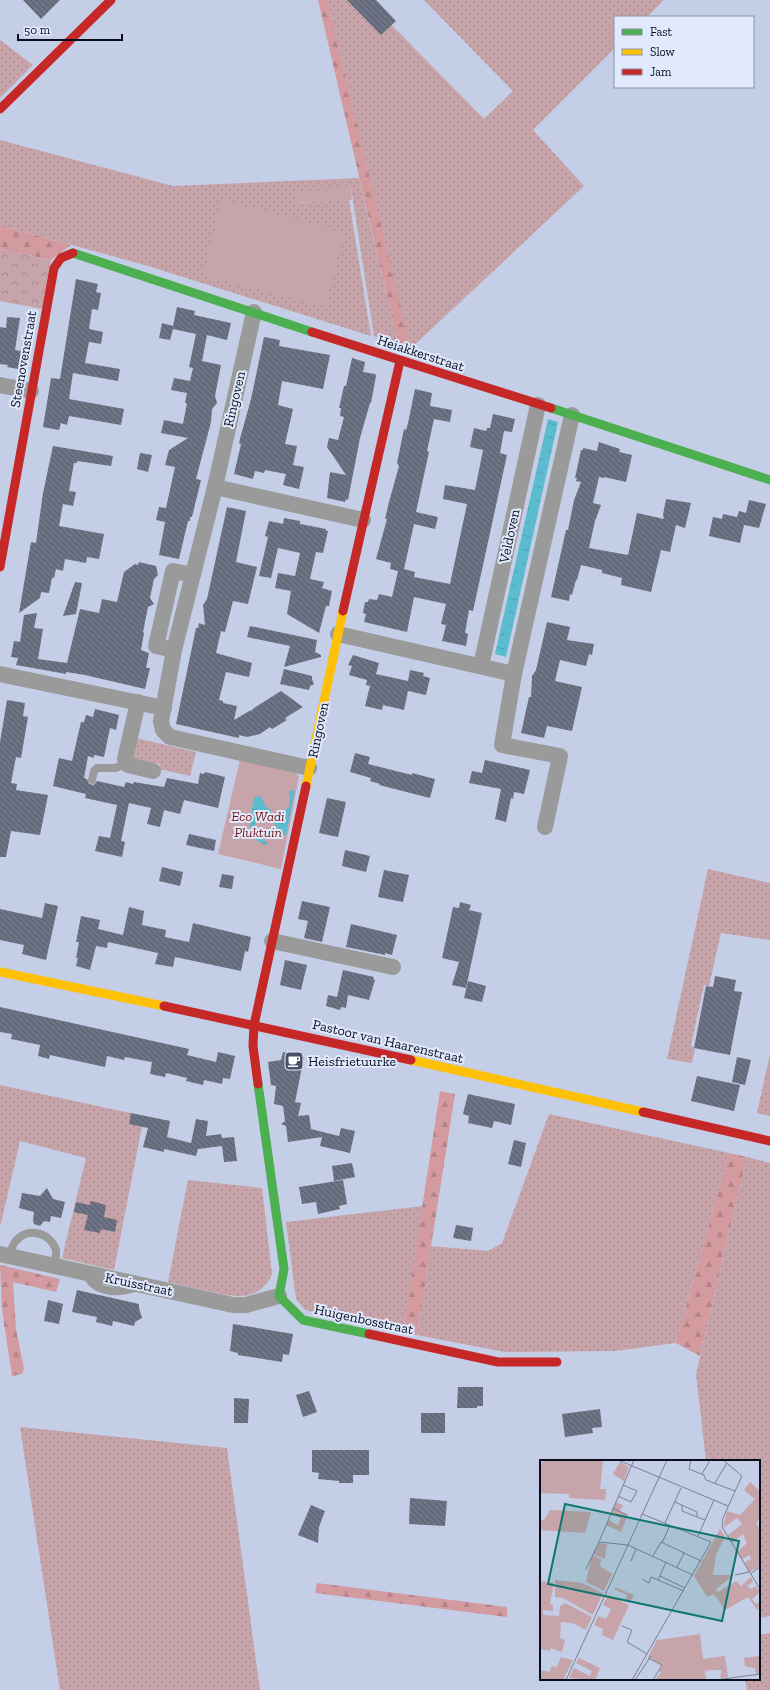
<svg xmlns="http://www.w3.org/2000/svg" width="770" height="1690" font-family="'Zilla Slab',serif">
<defs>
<pattern id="grass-dots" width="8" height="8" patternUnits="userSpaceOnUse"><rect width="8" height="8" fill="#c6a4aa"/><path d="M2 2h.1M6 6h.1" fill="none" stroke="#a98c92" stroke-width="1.8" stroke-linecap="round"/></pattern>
<pattern id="forest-firs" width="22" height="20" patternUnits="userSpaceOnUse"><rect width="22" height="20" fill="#d39ba0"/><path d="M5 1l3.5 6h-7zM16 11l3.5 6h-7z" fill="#b48489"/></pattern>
<pattern id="park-crowns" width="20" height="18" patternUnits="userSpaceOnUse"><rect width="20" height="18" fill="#c6a4aa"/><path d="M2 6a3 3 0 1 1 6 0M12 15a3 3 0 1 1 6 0" fill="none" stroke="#a98c92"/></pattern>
<pattern id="water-ripples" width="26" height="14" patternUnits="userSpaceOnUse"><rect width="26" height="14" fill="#5cbccf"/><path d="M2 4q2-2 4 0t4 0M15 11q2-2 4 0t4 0" fill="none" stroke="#4fa0b1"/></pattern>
<pattern id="building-back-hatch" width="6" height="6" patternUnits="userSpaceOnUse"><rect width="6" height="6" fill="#6d7385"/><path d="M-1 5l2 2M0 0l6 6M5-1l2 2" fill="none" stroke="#585d6c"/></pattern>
</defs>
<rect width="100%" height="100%" fill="#c4cee6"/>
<g fill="url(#grass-dots)">
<path d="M327 0H367L484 119 513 91 424 0H664L647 17H615V48L533 130 584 186 408 351 374 336 351 188 297 203 349 200 371 336 148 266 0 225V140L173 186 359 178 399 348 407 337Z"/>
<path d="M0 40 33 65 0 98Z"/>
<path d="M136 738 196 752 190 776 159 769 160 764 136 759 133 761Z"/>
<path d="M708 869 770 883V940L721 933 709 986 704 985 691 1045 695 1049 692 1063 667 1059Z"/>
<path d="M770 1054V1116L757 1113Z"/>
<path d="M0 1085 144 1116 114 1270 62 1258 86 1158 20 1141 0 1227Z"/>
<path d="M549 1114 729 1153 676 1343 615 1351 505 1352 417 1335 431 1246 488 1251 502 1243Z"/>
<path d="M747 1157 770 1163V1616L759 1618V1461H706L696 1374Z"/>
<path d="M188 1180 262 1188 272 1274C259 1303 233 1297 208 1291 194 1288 181 1285 168 1282Z"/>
<path d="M423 1206 403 1332 305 1310 296 1299 286 1222Z"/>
<path d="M20 1427 227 1448 260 1690H60Z"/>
<path d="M770 1633V1690H747L745 1679H759V1635Z"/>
</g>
<g fill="url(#forest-firs)">
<path d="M318 0H327L408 337 399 348Z"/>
<path d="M0 225 71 245 51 260 0 249Z"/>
<path d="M440 1091 455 1094 417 1335 403 1332Z"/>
<path d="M729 1153 747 1157 700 1356 676 1343Z"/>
<path d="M0 1265 60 1279 56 1292 13 1282 16 1329 24 1369 22 1374 12 1376 2 1310Z"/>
<path d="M317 1583 507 1607V1617L315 1593Z"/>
</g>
<path fill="url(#park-crowns)" d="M0 249 51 260 42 309 0 301Z"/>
<g fill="#c6a4aa">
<path d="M351 188 352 200 297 203 296 191Z"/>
<path d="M222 201 344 232 325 307 203 275Z"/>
<path d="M240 760 296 773 299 777 281 869 218 854Z"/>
</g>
<g fill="url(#water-ripples)">
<path d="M548 419 558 422 506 657 495 654Z"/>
<path d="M295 790 286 835 280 836 278 828 274 824V816C278 811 280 812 285 810 292 808 290 796 289 791Z"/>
<path d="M261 796 265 806 271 810 270 817 260 812 256 815C254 826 256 837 268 843L267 845C244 840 250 816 254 799L255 797Z"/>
</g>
<g fill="url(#building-back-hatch)">
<path d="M23 0H60L41 19Z"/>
<path d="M347 0H376L396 21 381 35Z"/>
<path d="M76 279 98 284 96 292 101 293 98 310 92 309 89 329 103 332 101 344 89 342 85 363 120 369 118 381 73 373 69 399 124 409 121 425 69 416 67 425 61 423 59 430 43 427 51 378 60 379Z"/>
<path d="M177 307 195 311 194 315 231 323 227 340 207 335 202 361 221 365 215 396 217 403 212 409 211 422 196 479 201 480 192 517H190V521H188L179 559 159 555 165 522 156 520 159 507 166 508 175 467 165 465 169 450 188 438 161 433 164 420 183 424 187 403H185L187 393 171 390 174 378 190 381 193 368 189 367 196 334 173 329 170 340 159 338 162 323 173 326Z"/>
<path d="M7 317 20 318 15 350 21 351 18 369 7 367 8 365 0 364V327L6 328Z"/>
<path d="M264 337 280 340 279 346 330 355 323 389 282 381 278 405 293 409 285 444 297 446 293 465 304 467 299 489 283 485 286 474 265 470 264 473 255 471 253 479 234 474 241 444 239 443 241 435 251 399Z"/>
<path d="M352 358 365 362 363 372 375 374 376 376 371 403H370L360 438 348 500 346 499 345 502 327 498 330 472 346 475 327 447 329 438 338 440 344 417 340 416 341 408H339L344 386H346Z"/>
<path d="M415 389 432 393 430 406 452 410 450 422 434 419 427 451 429 452 416 512 438 517 435 529 414 524 404 569 415 572 414 577 450 584 467 504 443 499 445 485 475 490 483 450 470 447 474 428 486 431 487 428H490L493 414 515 419 512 432 504 431 500 453 507 455 473 611 469 610 465 633 468 634 466 646 442 641 446 625 441 624 446 604 414 597 407 632 364 622 366 614 363 613 365 602H368L369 599 377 600 379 594 392 597 398 571 390 569 391 563 376 559 387 519H385L389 502 399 466 397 463 404 429 406 430 408 423Z"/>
<path d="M599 442 620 449 619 452 632 455 626 482 604 477V478L599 477 593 503 601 505 595 521 589 548 628 555 637 513 664 519 663 515 666 499 691 503 685 528 676 525 670 552 661 550 651 592 621 585 622 578 602 573V570L581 565 577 580H576L572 595 570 594 569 601 551 597 566 530H568L574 500 581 482 576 481 577 478H575L581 450H583V448L597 451Z"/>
<path d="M53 446 113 456 111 466 77 461V463H74L69 491 76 492 73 506 63 504 59 526 104 534 99 559 87 557 86 563 65 559 63 571 56 569 54 578H52L49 593 41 592 40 598 19 613 31 542 36 543 43 493Z"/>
<path d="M140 453 152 455 148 472 137 469Z"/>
<path d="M749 500 766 504 759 528 744 525 740 543 709 536 713 517 722 519 723 514 737 517 739 511 746 513Z"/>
<path d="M227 507 246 511 236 562 257 567 248 604 233 601 225 632 221 631 216 653 252 663 249 677 226 672 219 700 223 701V703L237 706 234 720 251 710 250 712 254 708 281 691 303 707 285 718 287 720 272 729 270 727 260 734 247 737 239 735V738L176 724 196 628H198L199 623 205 625 203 605 207 599Z"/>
<path d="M284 518 300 521V524L326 529V531H328L323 553 316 552 310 579 324 582 322 588 332 591 329 606H326L319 633 287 614 291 591 275 588 278 573 295 576 300 553 278 548 271 578 259 576 268 537 265 536 269 521 283 524Z"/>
<path d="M139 562 156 566 158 575 154 579 150 598 154 604 148 607 143 632 144 633 141 650 149 653 146 668H150L145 689 85 675 66 672V674L16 665 18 658 11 657 14 641 20 642 24 615 37 613 34 628 43 629 38 659 67 663 80 609 99 613 102 599 117 602 124 572 135 564 138 565Z"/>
<path d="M75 582 82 583 76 614 63 616Z"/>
<path d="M547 622 570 627 567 640 594 644 592 655 589 654 586 666 560 660 555 681 582 687 572 731 547 726 544 738 521 733 529 697H531L532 676 536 670Z"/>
<path d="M250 626 317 640 315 652 321 655V657L284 667 290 646 247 637Z"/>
<path d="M353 655 379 663 376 674 408 681 410 670 424 673 423 676 430 678 426 695 408 691 404 710 383 705 382 710 365 706 370 686 366 685 367 680 349 675 352 666 348 665Z"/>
<path d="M284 669 312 676V679L314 684 310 686 309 690 280 684Z"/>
<path d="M7 700 25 703 23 716 28 717 21 758 16 757 11 783 17 784 16 790 48 795 40 835 11 831 6 857H0V742Z"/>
<path d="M95 709 119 715 116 730 110 728 104 757 94 755V758L88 756 84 778 87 779 89 784 94 785 97 781 124 787 126 782 133 784 134 782 164 787 167 778 198 784 200 773 204 774 205 772 225 777 218 808 184 800 180 814 164 810 160 827 147 824 151 808 129 803 121 841 125 842 122 857 95 851 99 836 110 838 117 805 85 798 86 794 53 786 59 758 72 761 81 722H84L86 715 93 717Z"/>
<path d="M355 753 370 757 368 764 412 775V773L435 779 430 798 379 785 380 784 370 781 371 778 350 772Z"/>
<path d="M485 760 530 770 524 794 514 792 513 799 511 798 506 822 495 819 501 789 469 783 472 771 482 773Z"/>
<path d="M327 798 346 802 338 837 319 833Z"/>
<path d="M189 834 216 840 214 851 186 845Z"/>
<path d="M345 850 370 856 366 872 342 866Z"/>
<path d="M162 867 183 872 180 886 159 881Z"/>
<path d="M384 870 409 875 403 902 378 897Z"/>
<path d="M222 874 234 876 232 889 219 887Z"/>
<path d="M302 901 330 907 322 942 304 938 308 921 298 919Z"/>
<path d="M460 902 471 905 469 910 482 913 466 988 452 985 459 962 442 958 453 907 459 908Z"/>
<path d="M45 903 58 906 46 960 22 954 24 945 0 940V909L42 918Z"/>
<path d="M129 907 144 911 142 925 166 930 165 937 189 942 193 923 251 937 248 952 245 951 241 971 175 957 173 967 155 964 158 953 108 942 107 948 96 946 90 970 76 966 78 958H76L79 942H76L81 916 100 920 98 929 123 935Z"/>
<path d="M351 924 397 935 392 955 385 953V955L346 947Z"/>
<path d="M285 960 307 965 301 990 280 985Z"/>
<path d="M343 970 374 977 373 979 375 980 369 1000 348 995 346 1008 341 1007 340 1010 326 1006 328 995 337 997Z"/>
<path d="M715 976 736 980 734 991 742 992 730 1055 694 1048 706 986 713 987Z"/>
<path d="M468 981 486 986 482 1002 464 998Z"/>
<path d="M0 1007 189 1049 187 1055 216 1062 218 1052 235 1056 230 1079 223 1078 222 1084 204 1080 203 1085 186 1081 187 1078 166 1073 165 1077 150 1074 152 1062 125 1057 124 1060 107 1056 105 1067 50 1055 49 1059 38 1056 40 1045 11 1039 12 1034 0 1032Z"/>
<path d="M283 1052 304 1057 295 1102 301 1103 298 1116 309 1115 311 1129 339 1136 341 1128 355 1131 350 1153 320 1146 322 1137 288 1142 286 1126 281 1124 285 1121 283 1106 274 1104 276 1086 271 1085 268 1062 281 1060Z"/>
<path d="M737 1057 751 1060 745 1085 732 1082Z"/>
<path d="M697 1076 740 1085 734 1111 691 1101Z"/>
<path d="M468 1094 515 1104 511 1125 494 1121 492 1128 468 1123 469 1116 463 1114Z"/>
<path d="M131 1113 170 1121 167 1137 191 1143 196 1119 208 1121 206 1136 221 1134 222 1138 234 1137 237 1161 224 1162 222 1146 198 1149 196 1156 164 1149V1152L143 1147 148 1128 129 1124Z"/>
<path d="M514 1140 526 1143 521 1167 508 1164Z"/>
<path d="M352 1163 355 1177 334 1181 332 1166Z"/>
<path d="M343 1180 347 1204 339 1206 340 1209 318 1214 316 1202 302 1204 299 1187Z"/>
<path d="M47 1188 53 1199 65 1202 61 1218 51 1216 50 1222 44 1221 40 1226 34 1224 33 1220 34 1212 19 1208 22 1193 40 1196Z"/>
<path d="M91 1201 106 1205 104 1217 117 1220 115 1232 101 1229 100 1233 84 1230 88 1215 74 1212 76 1202 90 1205Z"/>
<path d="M456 1225 473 1228 471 1241 453 1238Z"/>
<path d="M77 1290 139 1304V1308L142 1318 135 1322 134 1326 113 1321 112 1326 96 1322 97 1317 72 1312Z"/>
<path d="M48 1300 63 1304 59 1324 44 1321Z"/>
<path d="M233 1324 293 1334 289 1355 283 1354 282 1362 238 1355V1353L230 1351Z"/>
<path d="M458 1387H483V1406H477V1408H457Z"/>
<path d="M309 1391 317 1412 303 1417 296 1395Z"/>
<path d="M234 1398 249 1399 248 1423H234Z"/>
<path d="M600 1409 602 1427 592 1428 593 1433 565 1437 562 1414Z"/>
<rect x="421" y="1413" width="24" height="20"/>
<path d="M312 1450H369V1475H353V1483H339V1481L318 1479 319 1473 312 1472Z"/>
<path d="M410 1498 447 1501 445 1526 409 1524Z"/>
<path d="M311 1505 325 1511 319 1527 318 1543 298 1535Z"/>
</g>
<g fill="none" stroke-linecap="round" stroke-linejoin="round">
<g stroke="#9a9a9a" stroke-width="8">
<path d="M92 780 94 771 97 768H116L127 762"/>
<path d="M10 1256C11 1252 12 1245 15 1242 27 1226 50 1232 56 1250 57 1255 55 1261 54 1265"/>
<path d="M86 1274C95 1295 122 1294 139 1286"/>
</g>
<g stroke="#9a9a9a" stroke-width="16">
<path d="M254 312 215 487 174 650 161 721 163 730 170 737 309 768"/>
<path d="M0 385 31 391"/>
<path d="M215 487 363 520"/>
<path d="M338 634 514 674 502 745 560 756 545 827"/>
<path d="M174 650 156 646 173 571 193 575"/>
<path d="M481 666 538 405"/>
<path d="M0 674 164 708"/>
<path d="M514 674 572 415"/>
<path d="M138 702 125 759 128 765 153 771"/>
<path d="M272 941 393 967"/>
<path d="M0 1254 233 1305H246L279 1296"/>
</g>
<g stroke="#4caf50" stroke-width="9">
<path d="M73 253 312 332"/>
<path d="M551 408 770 480"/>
<path d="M258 1084 284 1269 279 1296 303 1320 369 1334"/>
</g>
<g stroke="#ffc107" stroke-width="9">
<path d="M306 786 343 611"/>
<path d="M0 972 164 1006"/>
<path d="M411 1060 643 1112"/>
</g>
<g stroke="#c62828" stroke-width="9">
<path d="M0 109 111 0"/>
<path d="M312 332 551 408"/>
<path d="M0 567 54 268 61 258 73 253"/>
<path d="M343 611 400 361"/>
<path d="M164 1006 411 1060"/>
<path d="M258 1084 253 1046 254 1025 306 786"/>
<path d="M643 1112 770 1141"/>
<path d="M369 1334 498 1362H557"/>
</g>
</g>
<defs>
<symbol id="cafe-square" viewBox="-11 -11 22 22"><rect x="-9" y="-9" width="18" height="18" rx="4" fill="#4a5164" stroke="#e1e9fc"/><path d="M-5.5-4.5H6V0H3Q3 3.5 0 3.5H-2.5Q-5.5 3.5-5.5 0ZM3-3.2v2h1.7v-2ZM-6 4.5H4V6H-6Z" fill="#fff"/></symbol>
</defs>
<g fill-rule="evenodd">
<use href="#cafe-square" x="283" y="1050" width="22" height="22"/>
</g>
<g text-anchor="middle" stroke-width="4" stroke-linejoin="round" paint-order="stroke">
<g font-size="14" fill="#090e1e" stroke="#e1e9fc">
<text transform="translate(421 353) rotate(18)" y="5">Heiakkerstraat</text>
<text transform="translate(23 359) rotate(-80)" y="5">Steenovenstraat</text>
<text transform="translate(234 399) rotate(-77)" y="5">Ringoven</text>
<text transform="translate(509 536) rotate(-78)" y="5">Veldoven</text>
<text transform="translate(318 730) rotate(-78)" y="5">Ringoven</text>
<text transform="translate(388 1041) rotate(13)" y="5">Pastoor van Haarenstraat</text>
<text transform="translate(139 1284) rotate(12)" y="5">Kruisstraat</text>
<text transform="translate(364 1319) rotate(12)" y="5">Huigenbosstraat</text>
</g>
<g font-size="14" font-style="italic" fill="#781412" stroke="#e1e9fc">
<text x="258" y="821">Eco Wadi<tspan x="258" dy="16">Pluktuin</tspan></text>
</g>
<g font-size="14" fill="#090e1e" stroke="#e1e9fc" text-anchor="start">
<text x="308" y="1066">Heisfrietuurke</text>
</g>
</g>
<g transform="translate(540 1460)">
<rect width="220" height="220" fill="#c4cee6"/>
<path d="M5 0H63L60 29H66L65 40 29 38V34L0 33V4ZM80 2 89 7 84 21 73 14ZM210 22 220 31V58L216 63 220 70V106L210 112 204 103 211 99 210 95 202 99 197 92 207 83 203 74 192 83 187 76 202 64 197 58 183 68 187 51 200 55 215 39 204 30ZM76 42 83 45 80 51 88 55 81 72 66 65 68 60 78 65 81 58 71 54ZM10 50 51 52 45 73 0 70V60H4ZM180 69 185 77 176 95 173 115H155H194L176 129 178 132 196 121 201 126 211 117 213 122 207 126 211 129 216 126 220 132 212 139 216 144 220 142V148L217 150 208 137 185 150 174 134 167 137 154 116ZM59 83 67 84 65 99 53 94ZM52 95 61 99 60 106 72 114 64 131 46 122ZM15 120 42 123 63 133 53 155 23 138 15 137ZM0 121 14 123 10 144 13 145V151L3 150V155L19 156 20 146 25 143 52 157 46 170 32 163 21 162 20 178 25 180 22 192 11 188 10 191 0 189ZM75 127 94 135 90 143 85 141 87 135 74 129ZM68 135 89 145 73 180 62 175 63 169 54 165 58 156 66 159 71 149 63 145ZM160 174 163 199 185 196 188 217 180 218 182 210H170L165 211 166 220H114L121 213 119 211 122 205 108 197 117 180ZM219 196 220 213 216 214 215 208 205 206 204 198ZM21 197 33 200 23 220H0V210L9 212 12 206 17 207ZM39 198 60 208 55 220 29 218 34 208 50 216 52 211 36 203Z" fill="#c6a4aa"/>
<path d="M161 104a6 6 0 1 1 12 0a6 6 0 1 1-12 0Z" fill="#c6a4aa"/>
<path fill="none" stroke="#798196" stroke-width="1" d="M78 0 188 46M151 0 149 9 164 15 166 20 195 31M183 0 202 16 183 58 182 67 220 129M162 14 170 0M175 23 187 3M78 36 91 42 97 31 83 25M135 42 157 52V57L165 60M142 45V51L157 57M72 48 87 55M125 63 141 28M158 76 174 40M59 82 94 0M122 83 130 65M113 96 121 82 161 101M91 101 96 89M137 107 144 93M46 109 59 82 88 85 153 115M210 114 220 107M195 115 209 112M120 116 145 128M102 119 109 123 111 117 118 120 126 102M118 120 144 131M82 166 92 170 87 182 107 194M108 198 122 205 113 220M26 220 127 0M92 220 171 82 102 54M95 220 111 196M176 220 220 214"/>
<path fill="#0f766e" fill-opacity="0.15" stroke="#0f766e" stroke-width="2" d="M25 44 199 81 182 161 8 124Z"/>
<rect width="220" height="220" fill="none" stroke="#090e1e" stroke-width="2"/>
</g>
<rect x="614" y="16" width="140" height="72" fill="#e1e9fc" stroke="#8b91a3"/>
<rect x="622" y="29" width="20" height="6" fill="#4caf50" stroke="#8b91a3"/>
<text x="650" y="36" font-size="12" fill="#090e1e">Fast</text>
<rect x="622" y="49" width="20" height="6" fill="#ffc107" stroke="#8b91a3"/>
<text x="650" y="56" font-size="12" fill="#090e1e">Slow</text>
<rect x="622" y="69" width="20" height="6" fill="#c62828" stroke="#8b91a3"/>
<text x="650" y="76" font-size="12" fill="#090e1e">Jam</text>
<path d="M18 34v6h104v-6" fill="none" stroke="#090e1e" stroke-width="2"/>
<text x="24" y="34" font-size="12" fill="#090e1e" stroke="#e1e9fc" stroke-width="3" paint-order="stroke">50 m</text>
</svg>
